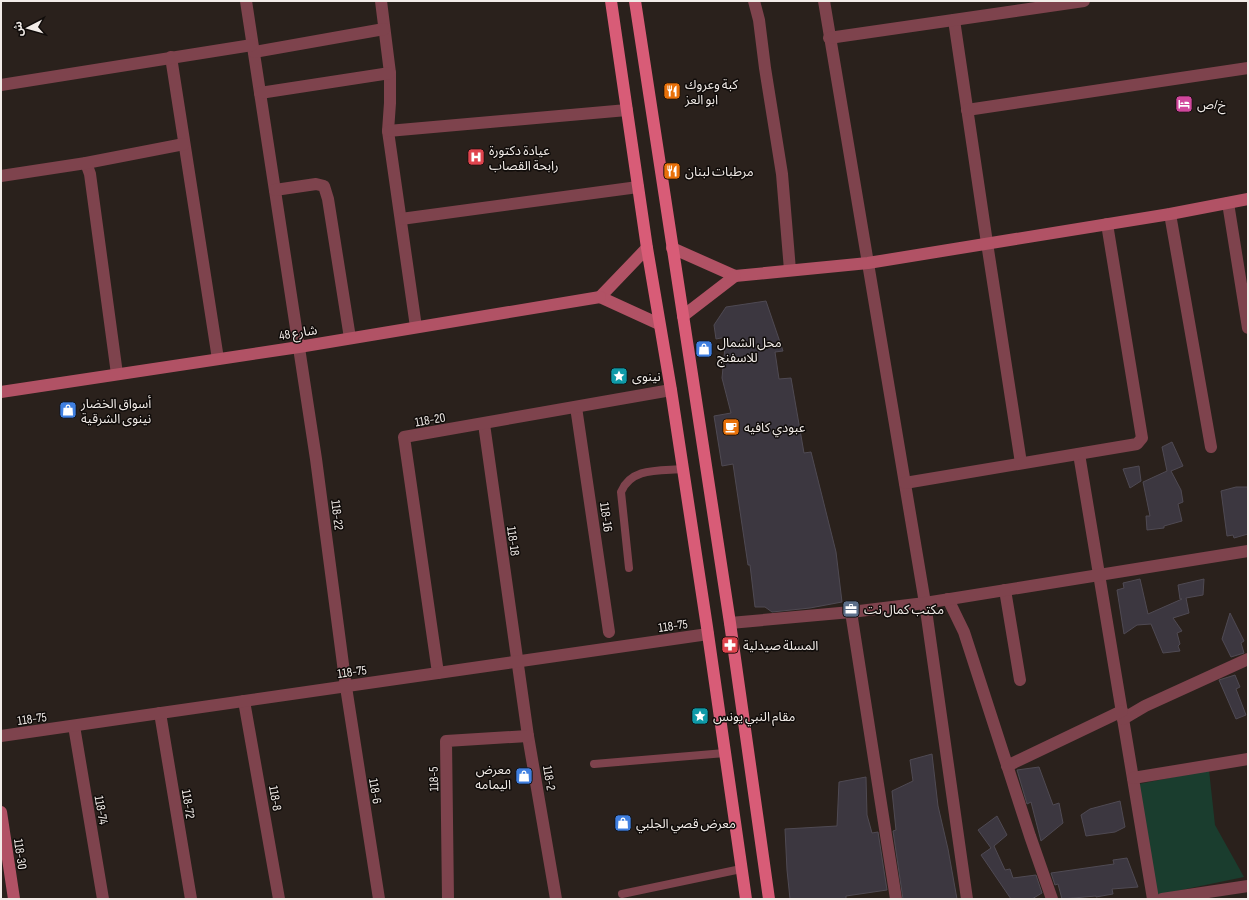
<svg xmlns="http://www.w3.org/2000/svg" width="1249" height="900" font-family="'Sofia Sans Condensed','Noto Sans Arabic',sans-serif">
<rect width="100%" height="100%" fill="#2a211c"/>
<path fill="#1a3d2e" d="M1209 770 1215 825 1244 877 1157 895 1139 784Z"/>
<g fill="#3c3740" stroke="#4f4a53">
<path d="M766 301 783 351 775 352 779 379 791 378 804 453 811 452 836 552 842 602 810 608 772 612 765 607H755L750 565H748L733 464 722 466 714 416 731 413 722 378 726 337 716 339 714 325 726 307Z"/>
<path d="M1172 442 1183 466 1171 471 1181 490 1183 502 1178 504 1182 521 1164 526V528L1147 530 1146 516H1150L1143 482 1167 471 1162 447Z"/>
<path d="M1139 466 1141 481 1130 488 1123 469Z"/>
<path d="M1236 487H1248V534L1234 538 1233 535 1227 536 1221 491Z"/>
<path d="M1140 579 1148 614 1182 599H1180L1178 585 1204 579 1203 595 1186 598 1189 613 1173 618 1182 631 1177 633 1180 644 1178 646 1180 651 1163 653 1151 624 1137 625 1124 634 1117 590 1124 588 1123 583Z"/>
<path d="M1230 613 1244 641 1241 643 1244 653 1231 657 1222 639Z"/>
<path d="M1235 675 1240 687 1236 689 1246 715 1236 719 1219 680Z"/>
<path d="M932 754 938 806 948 849 957 899H903L893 831 896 830 892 791 913 781 910 760Z"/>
<path d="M1039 767 1053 805 1059 803 1063 823 1041 841 1031 802 1027 804 1017 770Z"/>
<path d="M866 777 867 815 872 833 878 832 887 890 846 896V899H790L787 870 785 829 837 826 839 782Z"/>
<path d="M1120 801 1125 827 1115 832 1086 836 1081 815 1090 809Z"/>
<path d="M997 816 1007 835 994 846 1005 870 1010 869 1013 878 1036 875 1042 893 1032 899H1011L981 855 991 848 978 830Z"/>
<path d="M1127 858 1138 887 1112 889 1113 894 1096 897V896L1062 899 1058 884 1055 885 1051 873 1114 864 1113 860Z"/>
</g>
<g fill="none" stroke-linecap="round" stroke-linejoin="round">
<g stroke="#7e434d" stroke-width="8">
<path d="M629 568 621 492C631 467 660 471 683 469"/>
<path d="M594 764 725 753"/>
<path d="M622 894 741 869"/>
</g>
<g stroke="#7e434d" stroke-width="12">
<path d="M246 1 316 459 346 687 379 899"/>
<path d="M381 1 390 73V103L388 131 416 327"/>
<path d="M754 1 759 20 765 68 782 174 790 270"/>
<path d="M824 1 925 603 967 899"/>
<path d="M954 20 987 243 1021 463"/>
<path d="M829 38 1084 1"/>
<path d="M254 52 384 29"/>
<path d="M171 57 218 359"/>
<path d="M1 85 252 45"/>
<path d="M260 93 390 73"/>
<path d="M967 110 1248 68"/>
<path d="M388 131 627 110"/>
<path d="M86 163 90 174 117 374"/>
<path d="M1 176 86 163 184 144"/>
<path d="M275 190 316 184 324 186 328 199 350 338"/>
<path d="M1228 203 1248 328"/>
<path d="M1170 214 1211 447"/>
<path d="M401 219 638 187"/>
<path d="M576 407 609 632"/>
<path d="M484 424 528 736 556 899"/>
<path d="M1079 454 1153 899"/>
<path d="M905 483 1137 444 1142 438 1107 224"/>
<path d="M1005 590 1020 680"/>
<path d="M948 599 964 632 1030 836 1052 899"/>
<path d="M851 612 896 899"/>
<path d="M730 623 851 612 925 603 1248 551"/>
<path d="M438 673 404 437 671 390"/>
<path d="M244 701 279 899"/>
<path d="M160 713 191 899"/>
<path d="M1123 719 1145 706 1248 659"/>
<path d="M74 726 103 899"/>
<path d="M1 736 708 634"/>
<path d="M1007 766 1122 711"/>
<path d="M1133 778 1248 759"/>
<path d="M448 899 446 741 528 736"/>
<path d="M1162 899 1248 886"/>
</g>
<g stroke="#b15265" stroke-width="12">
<path d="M672 248 735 276 868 263 1170 214 1248 199"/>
<path d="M600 297 647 248"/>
<path d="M600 297 659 324"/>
<path d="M683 316 735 276"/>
<path d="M1 392 299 347 600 297"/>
<path d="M1 812 14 899"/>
</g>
<g stroke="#d85c77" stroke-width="12">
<path d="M611 1 647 248 671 390 707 627 746 899"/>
<path d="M635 1 730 623 769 899"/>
</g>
</g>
<defs>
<symbol id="restaurant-square" viewBox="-11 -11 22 22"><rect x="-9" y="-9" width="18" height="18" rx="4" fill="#e8710a" stroke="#100c0a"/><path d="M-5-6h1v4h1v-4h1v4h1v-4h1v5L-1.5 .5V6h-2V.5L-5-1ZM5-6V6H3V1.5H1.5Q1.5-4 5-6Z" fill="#fff"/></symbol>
<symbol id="hotel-square" viewBox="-11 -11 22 22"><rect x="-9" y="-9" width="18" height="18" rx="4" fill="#d1479c" stroke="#100c0a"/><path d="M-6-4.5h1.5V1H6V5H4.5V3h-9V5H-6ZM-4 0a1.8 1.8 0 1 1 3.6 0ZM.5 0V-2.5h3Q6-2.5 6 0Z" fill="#fff"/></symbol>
<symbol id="hospital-square" viewBox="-11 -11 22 22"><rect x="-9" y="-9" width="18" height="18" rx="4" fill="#e0444e" stroke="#100c0a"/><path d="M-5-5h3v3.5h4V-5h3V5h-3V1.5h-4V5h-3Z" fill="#fff"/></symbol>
<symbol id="shop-square" viewBox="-11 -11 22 22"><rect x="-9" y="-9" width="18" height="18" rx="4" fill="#3f7fe0" stroke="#100c0a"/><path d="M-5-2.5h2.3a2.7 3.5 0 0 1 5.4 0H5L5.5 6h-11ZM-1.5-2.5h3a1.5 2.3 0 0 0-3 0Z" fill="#fff"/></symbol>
<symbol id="sight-square" viewBox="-11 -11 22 22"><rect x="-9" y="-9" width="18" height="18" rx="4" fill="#0f9aa8" stroke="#100c0a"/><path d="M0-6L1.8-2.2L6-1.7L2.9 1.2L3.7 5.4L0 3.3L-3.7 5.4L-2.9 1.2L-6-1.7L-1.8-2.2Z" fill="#fff"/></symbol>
<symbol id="cafe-square" viewBox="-11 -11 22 22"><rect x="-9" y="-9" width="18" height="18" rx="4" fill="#e8710a" stroke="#100c0a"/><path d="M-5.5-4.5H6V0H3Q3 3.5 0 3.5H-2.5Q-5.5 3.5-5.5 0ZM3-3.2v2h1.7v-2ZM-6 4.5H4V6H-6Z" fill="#fff"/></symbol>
<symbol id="office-square" viewBox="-11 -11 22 22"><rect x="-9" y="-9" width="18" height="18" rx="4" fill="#5c6f8a" stroke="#100c0a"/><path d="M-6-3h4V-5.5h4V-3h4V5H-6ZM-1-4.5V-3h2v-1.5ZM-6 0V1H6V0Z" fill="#fff"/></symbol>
<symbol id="pharmacy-square" viewBox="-11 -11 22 22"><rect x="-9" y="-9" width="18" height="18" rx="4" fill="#e0444e" stroke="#100c0a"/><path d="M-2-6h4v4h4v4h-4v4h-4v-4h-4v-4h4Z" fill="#fff"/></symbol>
</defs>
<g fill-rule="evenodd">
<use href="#restaurant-square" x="662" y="81" width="20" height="20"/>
<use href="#hotel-square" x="1174" y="94" width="20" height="20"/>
<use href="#hospital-square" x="466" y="147" width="20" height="20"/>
<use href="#restaurant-square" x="662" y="161" width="20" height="20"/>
<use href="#shop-square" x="694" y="339" width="20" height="20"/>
<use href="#sight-square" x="609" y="366" width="20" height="20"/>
<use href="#shop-square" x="58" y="400" width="20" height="20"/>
<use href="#cafe-square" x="721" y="417" width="20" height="20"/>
<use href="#office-square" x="841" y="599" width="20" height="20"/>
<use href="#pharmacy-square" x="720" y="635" width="20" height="20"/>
<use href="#sight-square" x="690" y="706" width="20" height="20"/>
<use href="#shop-square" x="514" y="766" width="20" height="20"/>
<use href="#shop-square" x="613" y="813" width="20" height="20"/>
</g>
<g text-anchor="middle" stroke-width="3" stroke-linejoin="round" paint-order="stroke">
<g font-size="13" fill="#f2ece8" stroke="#100c0a" text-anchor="start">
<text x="685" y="89">كبة وعروك<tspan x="685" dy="15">ابو العز</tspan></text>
<text x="1197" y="109">خ/ص</text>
<text x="489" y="155">عيادة دكتورة<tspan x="489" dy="15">رابحة القصاب</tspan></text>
<text x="685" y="176">مرطبات لبنان</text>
<text x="717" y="347">محل الشمال<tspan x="717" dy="15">للاسفنج</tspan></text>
<text x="632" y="381">نينوى</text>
<text x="81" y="408">أسواق الخضار<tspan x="81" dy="15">نينوى الشرقية</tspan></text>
<text x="744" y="432">عبودي كافيه</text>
<text x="864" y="614">مكتب كمال نت</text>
<text x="743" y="650">المسلة صيدلية</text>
<text x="713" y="721">مقام النبي يونس</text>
<text x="511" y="774" text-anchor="end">معرض<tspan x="511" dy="15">اليمامه</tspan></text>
<text x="636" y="828">معرض قصي الجلبي</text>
</g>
<g font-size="13" fill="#f2ece8" stroke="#100c0a">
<text transform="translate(298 332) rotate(-9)" y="5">شارع 48</text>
<text transform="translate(430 419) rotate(-10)" y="5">118-20</text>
<text transform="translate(338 515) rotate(83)" y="5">118-22</text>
<text transform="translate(607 517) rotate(82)" y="5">118-16</text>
<text transform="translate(514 541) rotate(82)" y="5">118-18</text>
<text transform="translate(673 625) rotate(-8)" y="5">118-75</text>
<text transform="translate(352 671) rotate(-8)" y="5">118-75</text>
<text transform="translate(32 718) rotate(-8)" y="5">118-75</text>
<text transform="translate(550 778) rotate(81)" y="5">118-2</text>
<text transform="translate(433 779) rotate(-91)" y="5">118-5</text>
<text transform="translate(376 791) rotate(81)" y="5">118-6</text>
<text transform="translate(276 798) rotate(80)" y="5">118-8</text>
<text transform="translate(189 804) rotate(81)" y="5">118-72</text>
<text transform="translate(102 810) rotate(80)" y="5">118-74</text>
<text transform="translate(21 854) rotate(82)" y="5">118-30</text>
</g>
</g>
<rect width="1249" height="900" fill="none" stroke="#f2ece8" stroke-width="4"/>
<g transform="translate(28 28) rotate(264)" stroke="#100c0a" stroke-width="3" paint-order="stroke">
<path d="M0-3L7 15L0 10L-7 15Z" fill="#f2ece8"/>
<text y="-6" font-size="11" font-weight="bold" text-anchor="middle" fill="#f2ece8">ش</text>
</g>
</svg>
